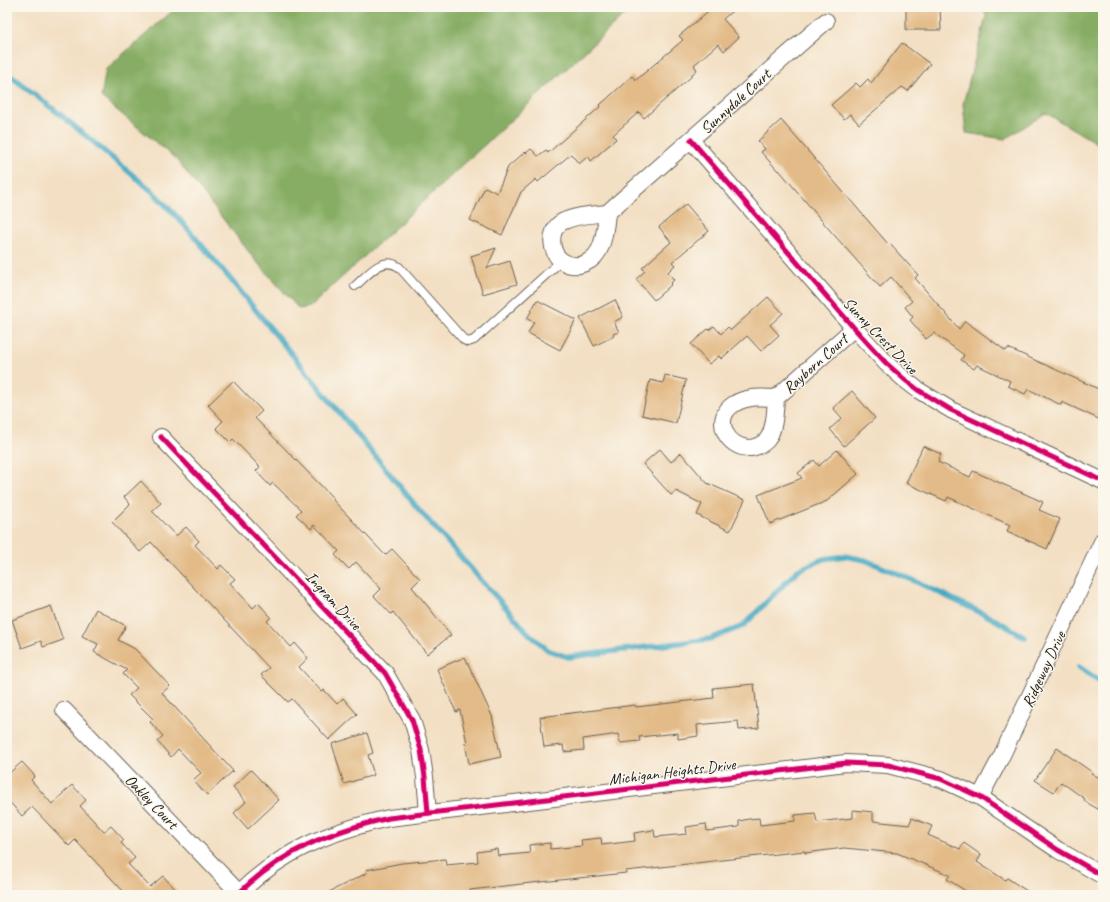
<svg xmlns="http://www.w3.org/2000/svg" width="1110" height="902" font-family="Caveat,sans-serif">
<rect width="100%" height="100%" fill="#fbf7ec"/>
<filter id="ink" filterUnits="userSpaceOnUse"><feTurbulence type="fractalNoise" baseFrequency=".025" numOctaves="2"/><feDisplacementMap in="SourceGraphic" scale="8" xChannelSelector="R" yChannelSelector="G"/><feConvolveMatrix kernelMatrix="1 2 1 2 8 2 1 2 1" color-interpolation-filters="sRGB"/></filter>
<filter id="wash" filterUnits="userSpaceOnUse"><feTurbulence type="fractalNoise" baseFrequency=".012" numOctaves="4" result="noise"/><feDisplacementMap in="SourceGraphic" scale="16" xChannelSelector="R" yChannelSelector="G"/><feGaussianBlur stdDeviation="0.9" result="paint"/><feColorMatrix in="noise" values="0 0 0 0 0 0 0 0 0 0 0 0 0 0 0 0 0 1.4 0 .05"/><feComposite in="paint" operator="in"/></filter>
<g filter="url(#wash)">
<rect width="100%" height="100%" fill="#f3dfc3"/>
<g fill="#86ad63" stroke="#516440">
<path d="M177 7H633L310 307 299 309 256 261 176 159 101 97 106 69Z"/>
<path d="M984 7H1103V147L1046 113 1005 139 966 133 963 104 986 17Z"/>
</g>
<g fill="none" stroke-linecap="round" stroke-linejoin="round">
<g stroke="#42a8c2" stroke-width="5.5">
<path d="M7 73 67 120 153 192 182 222 231 280 420 511 529 634 548 650 568 657 710 639 743 626 798 570 823 559 845 556 865 560 915 581 994 619 1025 637"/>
<path d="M1079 667 1103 683"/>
</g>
</g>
<g id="blocks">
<g fill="#e3bb88">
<path d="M713 7H737L723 19 739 37 724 51 718 44 694 65 697 70 691 75 692 76 644 118 639 112 613 135 616 139 591 161 588 156 579 164 571 154 538 182 536 179 521 192 502 235 470 220 485 187 497 193 508 167 525 152 526 153 531 149 538 156 546 150 548 153 601 106 600 105 632 76 636 80 683 40 679 36Z"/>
<path d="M906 7H940L941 30H906Z"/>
<path d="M902 43 930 64 908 91 902 87 859 124 850 114 844 119 831 105 856 83 860 87 868 79 871 83Z"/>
<path d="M781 120 889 245 890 244 918 275 915 278 959 329 965 321 1006 351 1008 348 1103 391V421L1062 402 1061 405 1028 389 1025 394 1008 386 1010 381 977 365 974 369 961 360 964 355 934 333 926 339 910 320 913 317 905 307 912 301 891 277 880 287 828 228 779 170 778 171 761 152 765 149 758 141Z"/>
<path d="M686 204 709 231 672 262 675 265 668 272 674 280 670 284 671 285 654 300 636 279 645 271 642 268 671 242 659 227Z"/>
<path d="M496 248 487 268 510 261 517 284 483 294 471 256Z"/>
<path d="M768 297 783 313 770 325 779 335 761 351 747 336 721 359 719 356 709 364 691 344 708 329 709 330 714 326 721 334 728 327 731 330Z"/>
<path d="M537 300 576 320 560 350 528 333 534 322 527 319Z"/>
<path d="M615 300 623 317 614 322 619 332 613 334 614 336 594 346 580 318Z"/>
<path d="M665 375 686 380 676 423 642 415 650 380 663 383Z"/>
<path d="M233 381 262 411 255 418 334 499 333 500 385 555 392 549 420 579 412 587 451 635 427 654 393 612 391 614 374 596 381 589 356 562 349 569 335 555 339 551 314 525 311 529 296 515 301 510 273 483 270 486 256 471 260 467 233 439 230 442 216 428 223 421 208 405Z"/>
<path d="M852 391 875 418 844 446 830 429 842 418 833 408Z"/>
<path d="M923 446 941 454 938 462 970 477 973 471 1043 502 1039 510 1060 519 1047 549 1007 531 1010 525 948 497 946 501 906 483Z"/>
<path d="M660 449 671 462 681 453 707 483 745 500 730 531 697 515 702 504 676 491 671 495 643 464Z"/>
<path d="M837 450 858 474 827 501 770 524 758 495 802 478 798 473 814 460 819 466Z"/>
<path d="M141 481 161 503 152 511 176 536 186 527 199 541 195 545 218 569 221 565 235 579 230 583 253 608 258 603 271 617 267 621 291 647 295 643 308 658 299 667 322 692 324 690 337 704 343 698 357 714 329 740 292 699 288 702 261 675 269 668 151 542 140 552 112 522 130 504 124 497Z"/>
<path d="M51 606 63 640 43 647 41 641 22 648 12 620Z"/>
<path d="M96 609 126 626 118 640 135 649 170 686 162 693 233 771 207 795 193 780 201 773 178 749 171 757 157 741 163 736 150 722 153 719 129 695 137 688 123 674 127 670 94 652 98 644 82 636Z"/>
<path d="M465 657 492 716 501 757 469 764 465 743H467L460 710 456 712 437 669Z"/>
<path d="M754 684 759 728 739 730 738 721 697 725 698 736 678 739V733L639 737 640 741 620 743 619 734 583 739 584 750 564 752 563 745 544 747 540 717 635 705 636 707 714 698 713 688Z"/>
<path d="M367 733 373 753 368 755 374 775 344 784 332 744Z"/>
<path d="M1057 748 1092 772 1091 773 1103 780V812L1084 801 1085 799 1061 782 1054 792 1035 780Z"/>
<path d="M22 762 35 776 31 780 52 804 72 785 86 800 80 806 104 832 111 826 124 840 121 843 135 858 128 864 150 887 163 876 181 895H127L75 840 69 846 32 807 22 816 7 799V775Z"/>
<path d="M251 770 279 800 248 829 234 813 246 802 233 787Z"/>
<path d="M853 810 873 812V821L909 825 912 818 932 826 928 835 960 849 964 843 981 855 977 862 1005 880 1007 878 1033 895H972L947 879 950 875 897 853 844 848 805 853V851L731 859 626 871V873L522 884 470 890V894L460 895H323L367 873 366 870 402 863 445 859 446 865 478 862 477 852 497 849 498 856 530 853 529 845 539 844 550 843V849L582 846 581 840 601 838 602 845 635 841 634 833 654 830 655 837 687 834 686 827 706 824 707 831 739 827V821L749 819 759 818 760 825 795 821V815L815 813 817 822 853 818Z"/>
</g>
</g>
</g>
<g filter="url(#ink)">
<use href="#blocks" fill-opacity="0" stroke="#676056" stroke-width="1"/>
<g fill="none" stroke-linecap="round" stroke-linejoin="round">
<defs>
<path id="lane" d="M355 286C368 275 382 255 399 267L464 340 468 342 474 340 561 261"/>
<g id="street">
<path d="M691 140 854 328 886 363 904 379 918 390 951 410 1103 481"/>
<path d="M607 213C606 224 605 235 601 246 595 262 577 271 562 261 550 253 548 230 562 222 575 215 592 215 607 213L826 21"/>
<path d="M776 398C775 411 775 429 767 440 763 444 757 447 751 448 726 449 712 418 734 404 747 396 762 397 776 398L854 328"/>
<path d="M161 437 385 673 412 720 421 750 425 777 428 813"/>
<path d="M64 710 239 893"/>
<path d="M980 797 1002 755 1103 540"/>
<path d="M237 895C283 850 328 832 389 818L846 763 888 765 941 779 980 797 1058 850 1103 876"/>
</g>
</defs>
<use href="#lane" stroke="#676056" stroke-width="10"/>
<use href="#street" stroke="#676056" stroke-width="18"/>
<use href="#lane" stroke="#fff" stroke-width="8"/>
<use href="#street" stroke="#fff" stroke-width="16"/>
<defs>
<g id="cycleway">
<path d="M691 140 854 328 886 363 904 379 918 390 951 410 1103 481"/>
<path d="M161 437 385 673 412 720 421 750 425 777 428 813"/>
<path d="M237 895C283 850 328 832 389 818L846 763 888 765 941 779 980 797 1058 850 1103 876"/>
</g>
</defs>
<use href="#cycleway" stroke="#fbf7ec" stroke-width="8"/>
<use href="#cycleway" stroke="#d6006c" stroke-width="5"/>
</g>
</g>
<g text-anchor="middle" stroke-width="3" stroke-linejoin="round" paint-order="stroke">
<g font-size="16" fill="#1c1c1c" stroke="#fbf7ec">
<text transform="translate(735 101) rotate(-42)" y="6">Sunnydale Court</text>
<text transform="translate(881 335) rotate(46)" y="6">Sunny Crest Drive</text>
<text transform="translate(815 363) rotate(-42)" y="6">Rayborn Court</text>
<text transform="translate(334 600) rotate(47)" y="6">Ingram Drive</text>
<text transform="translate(1043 669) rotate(-65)" y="6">Ridgeway Drive</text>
<text transform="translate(672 771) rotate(-7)" y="6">Michigan Heights Drive</text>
<text transform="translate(152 801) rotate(46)" y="6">Oakley Court</text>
</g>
</g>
<rect width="1110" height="902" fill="none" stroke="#fbf7ec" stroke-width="24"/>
</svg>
